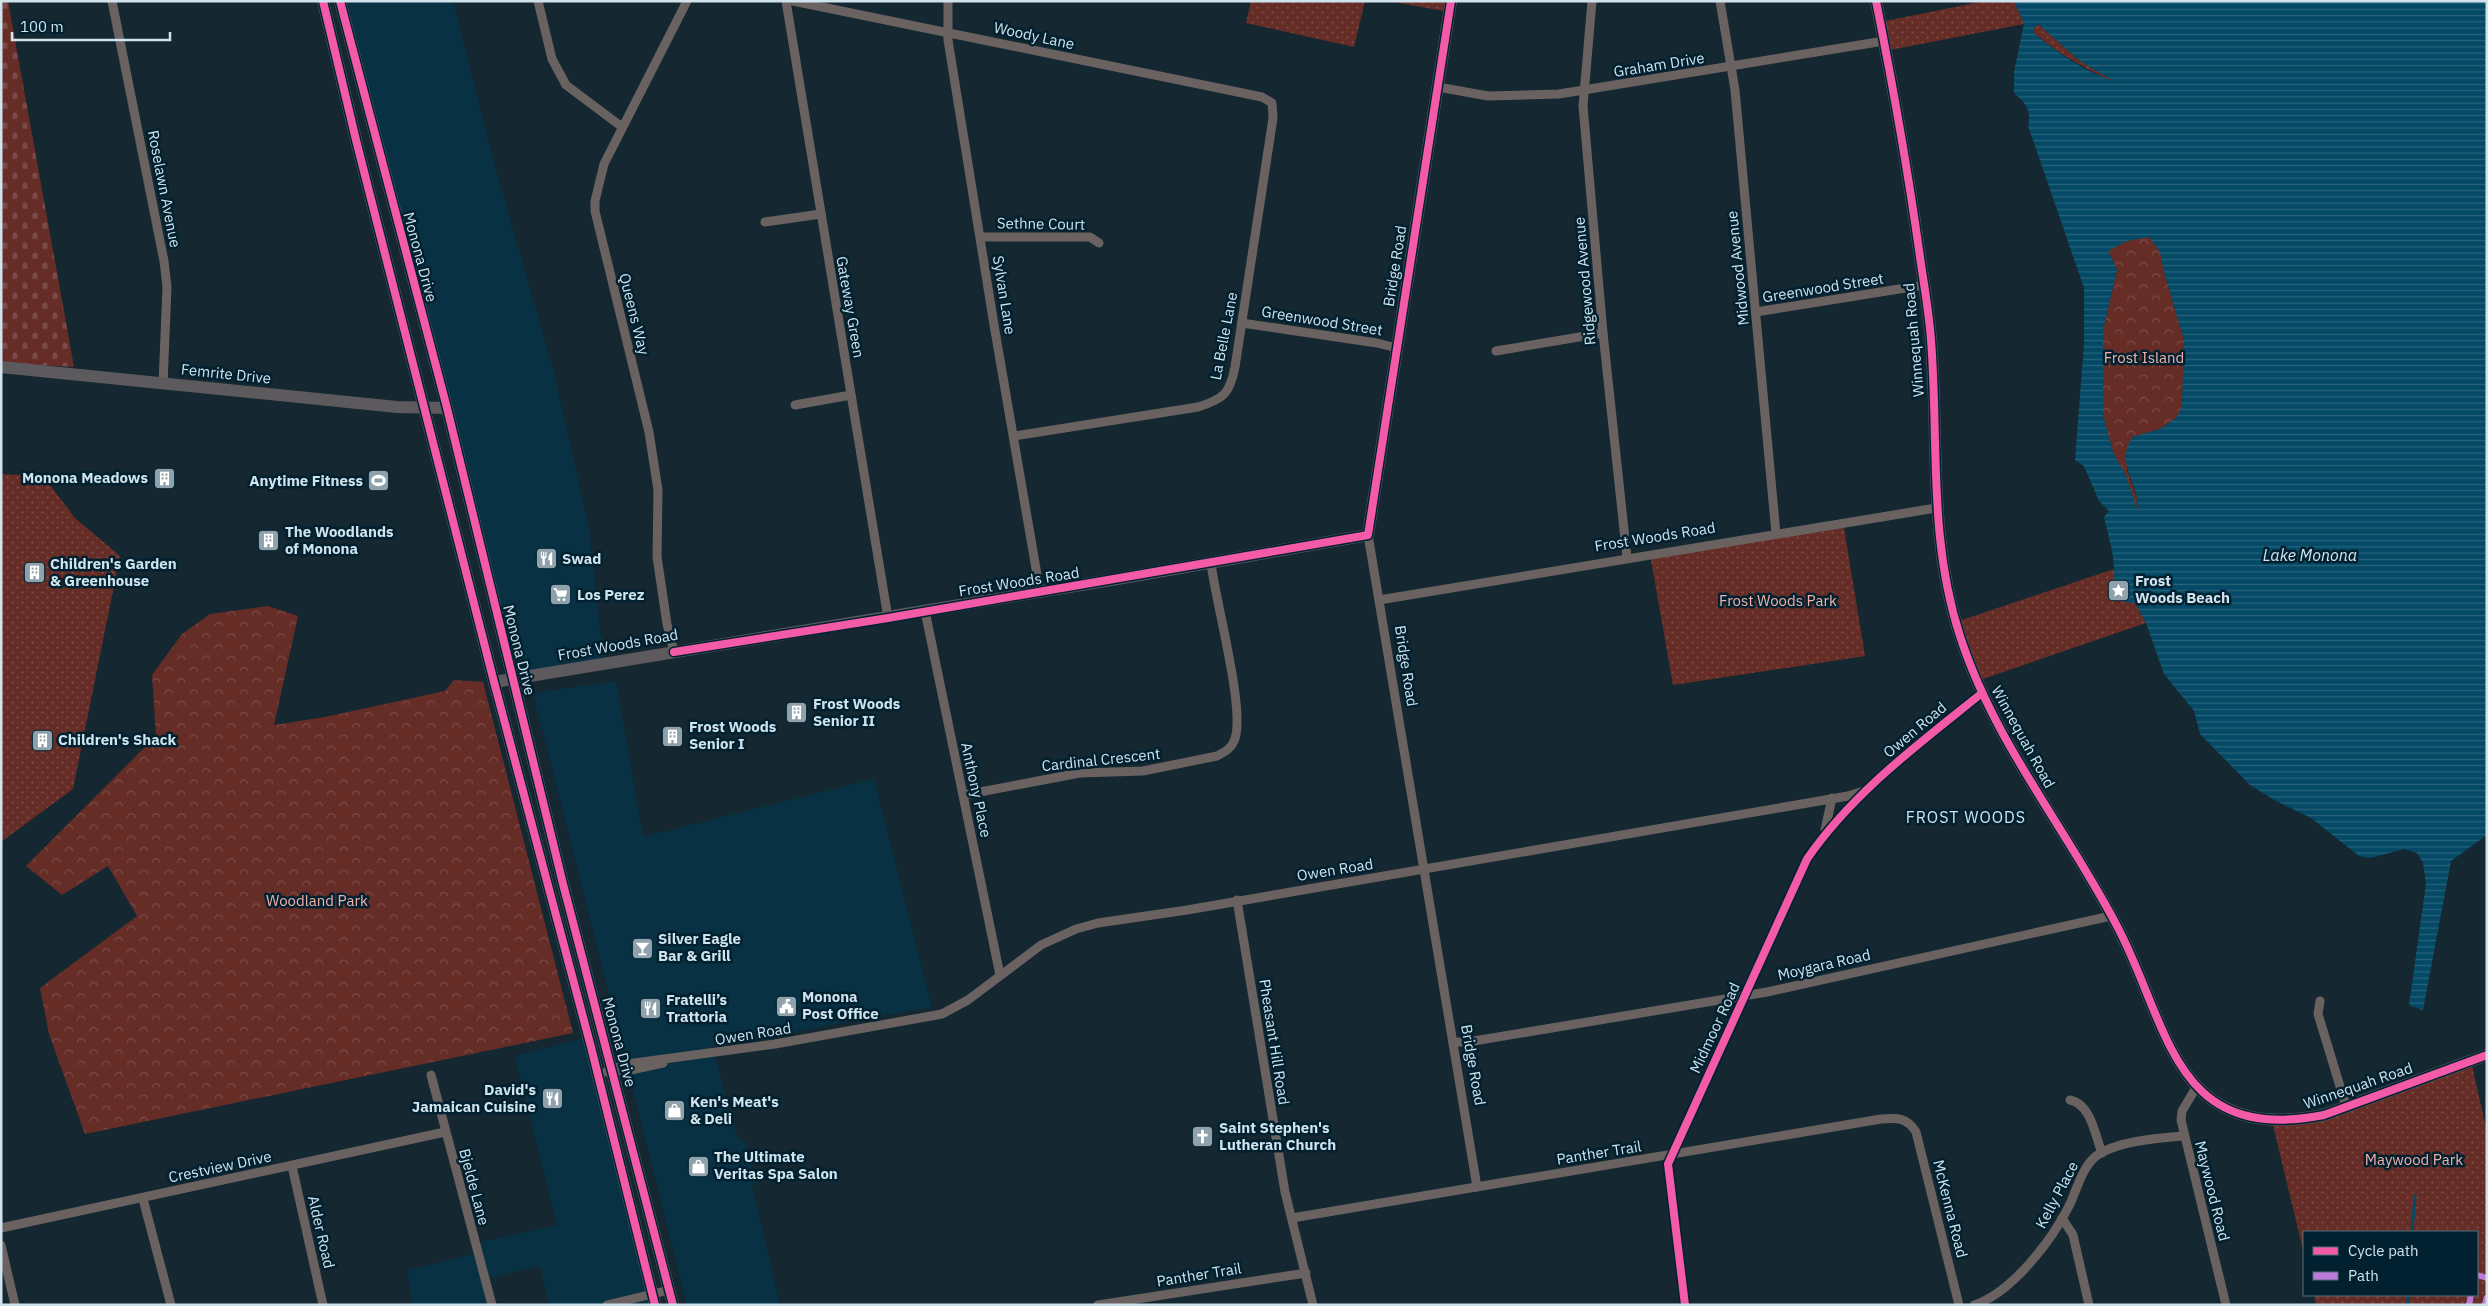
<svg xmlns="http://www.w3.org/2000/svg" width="2488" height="1306" font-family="'IBM Plex Sans',sans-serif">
<defs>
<pattern id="forest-crowns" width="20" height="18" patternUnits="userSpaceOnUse" patternTransform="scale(1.25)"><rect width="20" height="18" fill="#662d27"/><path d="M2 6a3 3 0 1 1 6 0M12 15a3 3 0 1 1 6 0" fill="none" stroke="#7b4b47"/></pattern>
<pattern id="cemetery-stones" width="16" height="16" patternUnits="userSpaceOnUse" patternTransform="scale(1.25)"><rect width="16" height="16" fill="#662d27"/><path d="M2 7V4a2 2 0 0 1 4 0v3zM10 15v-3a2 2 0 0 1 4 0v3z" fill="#7b4b47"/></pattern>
<pattern id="park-dots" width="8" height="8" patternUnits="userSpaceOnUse" patternTransform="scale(1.25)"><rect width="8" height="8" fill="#662d27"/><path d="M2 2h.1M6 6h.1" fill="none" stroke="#7b4b47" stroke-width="1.8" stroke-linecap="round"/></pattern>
<pattern id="water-rules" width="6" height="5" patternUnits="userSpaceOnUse" patternTransform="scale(1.25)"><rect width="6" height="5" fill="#044a66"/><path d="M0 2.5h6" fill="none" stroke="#28647c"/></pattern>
</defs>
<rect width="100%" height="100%" fill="#152730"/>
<g fill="#093144">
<path d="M340 1H453L496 170 554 373 589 528 604 663 512 679Z"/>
<path d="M616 681 643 837 874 779 932 1007 712 1046 739 1141 745 1140 756 1184 752 1185 780 1305H687L534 697 535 693Z"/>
<path d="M588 1037 655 1305H549L540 1266 486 1279 492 1305H412L407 1270 478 1253 476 1243 557 1225 515 1056Z"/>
</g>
<g fill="url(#forest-crowns)">
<path d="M2149 236 2160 252 2164 272 2184 340 2182 407 2176 418 2160 429 2133 437 2127 470 2139 504 2138 513 2126 476 2113 452 2103 415V330L2117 270 2108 250 2127 241Z"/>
<path d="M268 606 298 616 274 725 325 717 445 691 454 680 483 682 573 1033 85 1134 49 1034 40 988 137 916 108 866 62 895 26 866 156 736 152 675 182 634 210 614Z"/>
</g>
<path fill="url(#cemetery-stones)" d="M1 1H8L74 367 1 363Z"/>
<g fill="url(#park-dots)">
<path d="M1251 1H1365L1354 47 1246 23Z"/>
<path d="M1389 1H1451L1449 12Z"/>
<path d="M1985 1H2014L2024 24 1890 50 1880 22Z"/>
<path d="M2038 24 2080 61 2122 86C2090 71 2061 56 2034 33V28Z"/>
<path d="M1 474 43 476 75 518 120 556 73 789 1 842Z"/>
<path d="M1843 522 1865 656 1673 685 1650 554Z"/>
<path d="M2114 569 2115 599 2135 603 2146 623 1977 681 1959 621Z"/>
<path d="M2471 1061 2487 1132V1305H2316L2314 1295H2477V1232H2304V1254L2272 1121 2296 1120Z"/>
</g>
<path fill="url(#water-rules)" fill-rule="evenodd" d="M2014 1H2487V835L2451 861 2423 1010 2409 1005 2426 884 2423 863 2417 853 2404 849 2371 858 2359 856 2311 818 2276 801 2250 785 2200 734 2194 711 2164 674 2146 623 2135 603 2125 602 2109 594C2121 573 2109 540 2104 517L2109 511 2099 501 2084 466 2075 460 2084 344V288L2028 126C2032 111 2025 102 2014 93V72L2024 24ZM2038 24 2080 61 2115 82C2085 71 2058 54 2034 33V28ZM2149 237 2160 252 2164 272 2184 340 2182 407 2176 418 2160 429 2132 437C2130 441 2127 447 2126 452 2123 472 2141 492 2138 511L2126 476 2113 452 2103 415V330L2117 270 2108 251 2127 241Z"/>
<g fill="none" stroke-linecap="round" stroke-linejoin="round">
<g stroke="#044a66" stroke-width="3">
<path d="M2412 1232 2415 1196"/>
<path d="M2408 1305V1295"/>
</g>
<g stroke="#696261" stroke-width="9">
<path d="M112 1 164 261 167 287 163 384"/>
<path d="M538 1 552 59 566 85 622 127"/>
<path d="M786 1 888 618"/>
<path d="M793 1 1262 97 1272 103 1273 118 1235 367C1230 393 1224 399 1198 407L1014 436"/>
<path d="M948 1V40L994 325 1040 592"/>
<path d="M1592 1 1583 106 1603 333 1627 558"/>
<path d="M1720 1 1735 90 1776 534"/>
<path d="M1438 87 1488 96 1559 94 1884 41"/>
<path d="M765 222 821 214"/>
<path d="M981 237H1090L1099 243"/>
<path d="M1756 312 1924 285"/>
<path d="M1242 323 1377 343 1397 348"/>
<path d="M1496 351 1603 333"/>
<path d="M795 405 851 395"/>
<path d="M1368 535 1477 1187"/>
<path d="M1379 600 1936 508"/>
<path d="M925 611 1000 975"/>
<path d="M674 652 667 624 657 557 658 490 649 432 595 211V201L604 164 687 1"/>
<path d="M964 795 1080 773 1143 771 1217 756C1224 752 1231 749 1234 741 1247 714 1215 600 1211 563"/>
<path d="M1825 830 1832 798"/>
<path d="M1237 900 1285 1192 1313 1305"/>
<path d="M2320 1001 2318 1014 2346 1106"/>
<path d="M1453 1042H1468L1767 992 2111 916"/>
<path d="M617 1070 626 1071 663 1063"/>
<path d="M606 1072 627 1064 775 1044 942 1014 968 1000 1041 945 1076 929 1098 923 1187 910 1848 796 1867 790"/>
<path d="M431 1075 492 1305"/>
<path d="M2197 1086 2182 1111 2181 1120 2226 1305"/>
<path d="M2070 1100C2091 1104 2095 1135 2102 1153"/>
<path d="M292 1166 323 1305"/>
<path d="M143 1199 171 1305"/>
<path d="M1292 1218 1881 1119C1897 1118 1907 1117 1916 1132L1959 1305"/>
<path d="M2062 1218 2073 1235 2089 1305"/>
<path d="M1 1228 445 1132"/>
<path d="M1 1245 15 1305"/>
<path d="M607 1305 669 1290"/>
<path d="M1098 1305 1306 1273"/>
<path d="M1685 1305 1668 1164 1807 859C1853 792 1920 743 1982 693"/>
<path d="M1974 1305C2012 1293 2053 1239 2070 1204 2077 1189 2082 1168 2095 1157 2114 1141 2160 1138 2184 1136"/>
</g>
<g stroke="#5c5a5d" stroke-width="12">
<path d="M323 1 356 140 494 682 591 1047 655 1305"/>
<path d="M340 1 447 408 563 884 673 1305"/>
<path d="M1876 1C1893 86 1908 171 1920 257 1924 285 1929 312 1931 340 1939 441 1928 538 1960 636 1994 742 2066 828 2117 926 2170 1026 2172 1145 2324 1115L2487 1055"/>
<path d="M1 367 397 407 447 408"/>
<path d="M494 682 1111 580 1368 535 1451 1"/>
</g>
<g stroke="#bd7bd9" stroke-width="6" stroke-dasharray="12 6" stroke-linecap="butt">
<path d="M2477 1275 2487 1278"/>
<path d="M2469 1305 2471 1295"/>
<path d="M2485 1305 2487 1296"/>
</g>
<defs>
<g id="cycleway">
<path d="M323 1 356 140 494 682 591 1047 655 1305"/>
<path d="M340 1 447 408 563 884 673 1305"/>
<path d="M1876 1C1893 86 1908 171 1920 257 1924 285 1929 312 1931 340 1939 441 1928 538 1960 636 1994 742 2066 828 2117 926 2170 1026 2172 1145 2324 1115L2487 1055"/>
<path d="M674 652 888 618 1368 535 1451 1"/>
<path d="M1685 1305 1668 1164 1807 859C1853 792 1920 743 1982 693"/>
</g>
</defs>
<use href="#cycleway" stroke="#012130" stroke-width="11"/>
<use href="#cycleway" stroke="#f35aa7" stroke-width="8"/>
</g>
<defs>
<symbol id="building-square" viewBox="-11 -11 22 22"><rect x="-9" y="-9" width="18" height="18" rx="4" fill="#8fa1ab" stroke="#012130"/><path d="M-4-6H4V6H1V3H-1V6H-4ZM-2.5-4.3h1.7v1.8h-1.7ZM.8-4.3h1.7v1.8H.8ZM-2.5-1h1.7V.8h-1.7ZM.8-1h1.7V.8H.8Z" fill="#fff"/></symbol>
<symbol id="stadium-square" viewBox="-11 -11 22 22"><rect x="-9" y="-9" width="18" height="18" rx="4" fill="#8fa1ab" stroke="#012130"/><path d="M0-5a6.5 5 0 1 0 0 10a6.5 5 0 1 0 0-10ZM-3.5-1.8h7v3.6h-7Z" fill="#fff"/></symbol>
<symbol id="restaurant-square" viewBox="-11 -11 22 22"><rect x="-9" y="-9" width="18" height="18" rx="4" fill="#8fa1ab" stroke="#012130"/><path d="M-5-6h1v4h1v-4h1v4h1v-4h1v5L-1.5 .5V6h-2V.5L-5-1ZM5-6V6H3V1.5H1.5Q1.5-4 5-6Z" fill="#fff"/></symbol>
<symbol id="sight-square" viewBox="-11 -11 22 22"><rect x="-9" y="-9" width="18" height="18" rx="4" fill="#8fa1ab" stroke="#012130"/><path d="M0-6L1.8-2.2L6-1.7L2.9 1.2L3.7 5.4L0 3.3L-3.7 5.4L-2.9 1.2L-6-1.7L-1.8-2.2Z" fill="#fff"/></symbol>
<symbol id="supermarket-square" viewBox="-11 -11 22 22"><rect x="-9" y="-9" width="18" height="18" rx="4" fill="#8fa1ab" stroke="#012130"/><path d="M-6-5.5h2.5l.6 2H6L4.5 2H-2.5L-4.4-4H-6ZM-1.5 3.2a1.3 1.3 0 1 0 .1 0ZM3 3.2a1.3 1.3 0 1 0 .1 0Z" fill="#fff"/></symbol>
<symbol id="bar-square" viewBox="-11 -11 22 22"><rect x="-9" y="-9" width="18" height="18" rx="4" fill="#8fa1ab" stroke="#012130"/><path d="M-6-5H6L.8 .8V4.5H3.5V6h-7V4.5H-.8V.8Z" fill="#fff"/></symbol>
<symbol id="civic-square" viewBox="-11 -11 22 22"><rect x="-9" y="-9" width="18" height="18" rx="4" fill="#8fa1ab" stroke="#012130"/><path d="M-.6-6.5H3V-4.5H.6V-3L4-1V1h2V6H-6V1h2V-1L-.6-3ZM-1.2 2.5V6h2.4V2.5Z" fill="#fff"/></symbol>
<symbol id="shop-square" viewBox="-11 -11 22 22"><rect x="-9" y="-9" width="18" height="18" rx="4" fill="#8fa1ab" stroke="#012130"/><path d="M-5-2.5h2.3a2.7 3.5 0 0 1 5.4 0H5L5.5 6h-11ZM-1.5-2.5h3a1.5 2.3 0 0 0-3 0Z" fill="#fff"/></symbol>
<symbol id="church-square" viewBox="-11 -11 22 22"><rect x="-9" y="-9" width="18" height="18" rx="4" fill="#8fa1ab" stroke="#012130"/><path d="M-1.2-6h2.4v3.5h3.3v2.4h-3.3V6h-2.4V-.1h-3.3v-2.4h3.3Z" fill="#fff"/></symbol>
</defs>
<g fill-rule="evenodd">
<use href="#building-square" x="152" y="466" width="25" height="25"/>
<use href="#stadium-square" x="366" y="468" width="25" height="25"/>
<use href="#building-square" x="256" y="528" width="25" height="25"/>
<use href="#restaurant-square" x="534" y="546" width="25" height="25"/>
<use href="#building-square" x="22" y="560" width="25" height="25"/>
<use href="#sight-square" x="2106" y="578" width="25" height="25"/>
<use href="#supermarket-square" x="548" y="582" width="25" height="25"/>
<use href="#building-square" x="784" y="700" width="25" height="25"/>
<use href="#building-square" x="660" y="724" width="25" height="25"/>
<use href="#building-square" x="30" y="728" width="25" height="25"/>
<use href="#bar-square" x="630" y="936" width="25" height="25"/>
<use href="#civic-square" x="774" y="994" width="25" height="25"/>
<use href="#restaurant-square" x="638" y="996" width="25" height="25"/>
<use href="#restaurant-square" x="540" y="1086" width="25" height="25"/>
<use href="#shop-square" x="662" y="1098" width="25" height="25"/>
<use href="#church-square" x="1190" y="1124" width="25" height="25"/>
<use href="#shop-square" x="686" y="1154" width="25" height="25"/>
</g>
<g text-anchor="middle" stroke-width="5" stroke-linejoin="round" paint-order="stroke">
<g font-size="15" fill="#d1e3ed" stroke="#012130">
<text transform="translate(1034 36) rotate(12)" y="5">Woody Lane</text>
<text transform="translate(1659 65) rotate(-9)" y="5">Graham Drive</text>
<text transform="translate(164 189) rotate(79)" y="5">Roselawn Avenue</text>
<text transform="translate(1041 224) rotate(1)" y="5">Sethne Court</text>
<text transform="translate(420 257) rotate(75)" y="5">Monona Drive</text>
<text transform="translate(1395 266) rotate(-81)" y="5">Bridge Road</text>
<text transform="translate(1738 268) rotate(-96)" y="5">Midwood Avenue</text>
<text transform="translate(1585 281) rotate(-95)" y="5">Ridgewood Avenue</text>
<text transform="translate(1823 288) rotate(-9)" y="5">Greenwood Street</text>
<text transform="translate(1004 295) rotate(81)" y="5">Sylvan Lane</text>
<text transform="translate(850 307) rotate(80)" y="5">Gateway Green</text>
<text transform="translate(634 314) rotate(76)" y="5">Queens Way</text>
<text transform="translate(1322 321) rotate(9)" y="5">Greenwood Street</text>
<text transform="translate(1224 336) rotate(-79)" y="5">La Belle Lane</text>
<text transform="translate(1914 340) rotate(-95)" y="5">Winnequah Road</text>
<text transform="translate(226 374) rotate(6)" y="5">Femrite Drive</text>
<text transform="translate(1655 537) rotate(-9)" y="5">Frost Woods Road</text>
<text transform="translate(1019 582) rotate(-9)" y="5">Frost Woods Road</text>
<text transform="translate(618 645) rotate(-10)" y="5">Frost Woods Road</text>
<text transform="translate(519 650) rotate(76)" y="5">Monona Drive</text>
<text transform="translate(1406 666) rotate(81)" y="5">Bridge Road</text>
<text transform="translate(1915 730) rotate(-40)" y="5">Owen Road</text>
<text transform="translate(2023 737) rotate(61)" y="5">Winnequah Road</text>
<text transform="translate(1101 760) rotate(-6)" y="5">Cardinal Crescent</text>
<text transform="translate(976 790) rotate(78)" y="5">Anthony Place</text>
<text transform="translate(1335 870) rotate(-9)" y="5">Owen Road</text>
<text transform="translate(1824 965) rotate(-13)" y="5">Moygara Road</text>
<text transform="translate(1715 1028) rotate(-65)" y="5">Midmoor Road</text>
<text transform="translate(753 1034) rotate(-9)" y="5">Owen Road</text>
<text transform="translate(619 1042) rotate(75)" y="5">Monona Drive</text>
<text transform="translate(1274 1042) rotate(81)" y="5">Pheasant Hill Road</text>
<text transform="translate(1473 1065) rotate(80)" y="5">Bridge Road</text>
<text transform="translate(2358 1086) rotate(-19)" y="5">Winnequah Road</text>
<text transform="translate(1599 1153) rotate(-9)" y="5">Panther Trail</text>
<text transform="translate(220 1167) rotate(-12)" y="5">Crestview Drive</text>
<text transform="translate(474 1187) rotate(75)" y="5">Bjelde Lane</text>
<text transform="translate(2212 1191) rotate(76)" y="5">Maywood Road</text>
<text transform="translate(2057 1195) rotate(-62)" y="5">Kelly Place</text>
<text transform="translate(1950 1209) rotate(76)" y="5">McKenna Road</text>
<text transform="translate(321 1232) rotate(77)" y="5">Alder Road</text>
<text transform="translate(1199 1275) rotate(-9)" y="5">Panther Trail</text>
</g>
<g font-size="15" fill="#f3b1a7" stroke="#012130">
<text x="2144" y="363">Frost Island</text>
<text x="1778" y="606">Frost Woods Park</text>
<text x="317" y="906">Woodland Park</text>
<text x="2414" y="1165">Maywood Park</text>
</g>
<g font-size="15" font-weight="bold" fill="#d1e3ed" stroke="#012130" text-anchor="start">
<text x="148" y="483" text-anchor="end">Monona Meadows</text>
<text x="363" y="486" text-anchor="end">Anytime Fitness</text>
<text x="285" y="537">The Woodlands<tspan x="285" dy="17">of Monona</tspan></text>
<text x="562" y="564">Swad</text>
<text x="50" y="569">Children's Garden<tspan x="50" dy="17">&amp; Greenhouse</tspan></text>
<text x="2135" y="586">Frost<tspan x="2135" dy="17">Woods Beach</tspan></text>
<text x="577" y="600">Los Perez</text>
<text x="813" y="709">Frost Woods<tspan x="813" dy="17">Senior II</tspan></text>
<text x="689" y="732">Frost Woods<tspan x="689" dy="17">Senior I</tspan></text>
<text x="58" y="745">Children's Shack</text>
<text x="658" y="944">Silver Eagle<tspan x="658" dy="17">Bar &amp; Grill</tspan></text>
<text x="802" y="1002">Monona<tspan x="802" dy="17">Post Office</tspan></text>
<text x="666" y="1005">Fratelli’s<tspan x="666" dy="17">Trattoria</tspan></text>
<text x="536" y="1095" text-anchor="end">David's<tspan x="536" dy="17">Jamaican Cuisine</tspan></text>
<text x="690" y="1107">Ken's Meat's<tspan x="690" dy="17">&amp; Deli</tspan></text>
<text x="1219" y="1133">Saint Stephen's<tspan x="1219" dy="17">Lutheran Church</tspan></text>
<text x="714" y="1162">The Ultimate<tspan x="714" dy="17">Veritas Spa Salon</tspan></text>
</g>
<g font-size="16" font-style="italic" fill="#d3e6f2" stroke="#012130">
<text x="2310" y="561">Lake Monona</text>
</g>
<g font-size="16" letter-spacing="1" fill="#d1e3ed" stroke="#012130">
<text x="1966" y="823">FROST WOODS</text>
</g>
</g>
<rect width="2488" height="1306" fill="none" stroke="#d1e3ed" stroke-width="5"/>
<rect x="2303" y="1231" width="175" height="65" fill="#012130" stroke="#546f7c"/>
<rect x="2313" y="1247" width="25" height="8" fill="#f35aa7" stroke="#546f7c"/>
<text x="2348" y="1256" font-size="15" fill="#d1e3ed">Cycle path</text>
<rect x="2313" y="1272" width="25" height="8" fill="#bd7bd9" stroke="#546f7c"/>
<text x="2348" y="1281" font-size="15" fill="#d1e3ed">Path</text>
<path d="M12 32v8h158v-8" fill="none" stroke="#d1e3ed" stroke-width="2.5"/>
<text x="20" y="32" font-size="15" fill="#d1e3ed" stroke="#012130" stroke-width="4" paint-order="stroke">100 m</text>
</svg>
